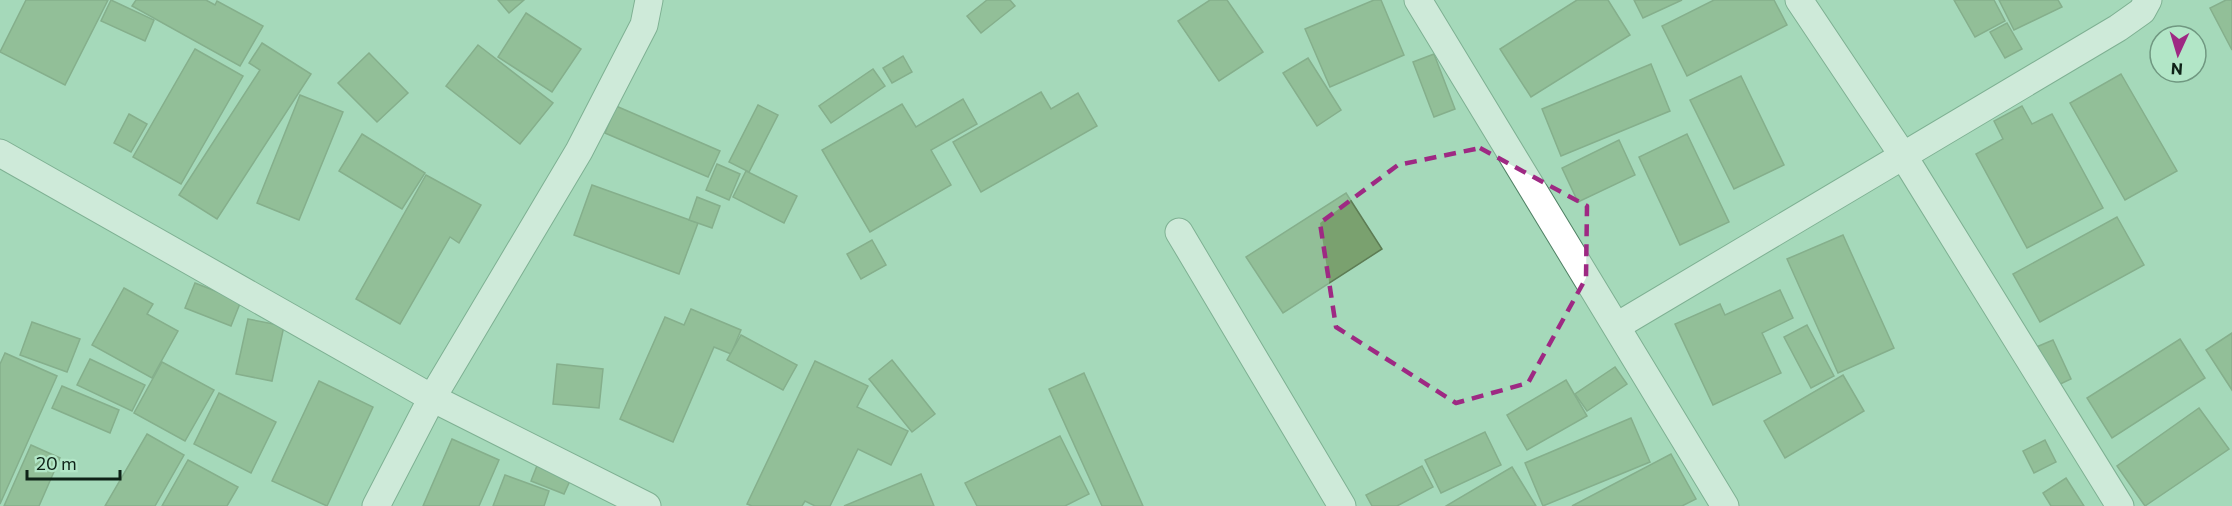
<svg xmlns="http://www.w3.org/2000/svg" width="2232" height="506" font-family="Commissioner,sans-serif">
<rect width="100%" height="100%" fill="#a5d9ba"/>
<g fill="#7aa16f" stroke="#5d7c54" stroke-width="1.5">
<path d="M26 0H108L65 85 0 52Z"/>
<path d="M111 0 154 20 145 41 101 21Z"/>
<path d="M136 0H206L215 5 217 1 263 26 240 66 132 6Z"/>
<path d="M498 0H524L509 13Z"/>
<path d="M987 0H1010L1015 6 981 33 967 16Z"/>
<path d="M1210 0H1227L1263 52 1219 81 1178 21Z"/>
<path d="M1374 0H1381L1404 55 1330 87 1305 29Z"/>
<path d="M1577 0H1608L1630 35 1531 97 1500 49Z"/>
<path d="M1634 0H1682L1643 18Z"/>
<path d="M1714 0H1774L1787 25 1687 76 1662 26Z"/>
<path d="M1954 0H1994L2005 21 1975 37Z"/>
<path d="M1999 0H2058L2062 7 2014 30Z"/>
<path d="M2226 0H2232V50L2210 8Z"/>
<path d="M526 13 581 49 552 92 498 57Z"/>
<path d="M2007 23 2022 49 2005 58 1990 32Z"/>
<path d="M262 43 311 74 217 219 179 195 260 70 249 63Z"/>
<path d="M478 45 553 103 520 144 446 86Z"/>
<path d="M195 49 243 76 181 184 133 157Z"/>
<path d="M369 53 408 93 377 122 338 83Z"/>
<path d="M1434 54 1455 109 1434 117 1413 62Z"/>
<path d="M903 56 912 72 892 83 883 68Z"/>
<path d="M1308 58 1341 110 1317 126 1283 73Z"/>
<path d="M1651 64 1670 111 1561 156 1542 109Z"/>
<path d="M873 69 885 86 831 123 819 106Z"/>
<path d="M2121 74 2177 171 2125 200 2070 103Z"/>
<path d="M1741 76 1784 165 1734 189 1690 100Z"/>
<path d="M1041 92 1051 109 1078 93 1097 126 981 192 953 142Z"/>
<path d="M300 95 343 112 299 220 257 203Z"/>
<path d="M963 99 977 124 931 150 951 185 870 232 822 150 902 104 916 127Z"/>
<path d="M758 105 778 115 749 172 729 162Z"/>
<path d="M616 106 720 151 708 177 605 133Z"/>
<path d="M2022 106 2032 124 2052 114 2103 208 2027 248 1976 154 2003 139 1994 121Z"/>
<path d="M129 114 147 124 131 152 114 143Z"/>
<path d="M362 134 425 173 402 209 339 171Z"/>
<path d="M1687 134 1729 222 1680 245 1639 157Z"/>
<path d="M1619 140 1635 175 1578 202 1562 168Z"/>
<path d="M717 164 740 174 729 200 706 190Z"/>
<path d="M746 171 797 196 784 223 733 197Z"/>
<path d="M426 175 481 205 459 243 450 237 400 324 356 299Z"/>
<path d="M592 185 698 223 679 274 574 235Z"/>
<path d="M1346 193 1382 249 1283 313 1246 257Z"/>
<path d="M697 197 720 206 712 228 689 220Z"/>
<path d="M2117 217 2144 265 2040 322 2013 274Z"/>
<path d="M1843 235 1894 348 1838 373 1787 259Z"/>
<path d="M872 240 886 265 861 279 847 254Z"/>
<path d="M195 283 241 301 231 326 185 308Z"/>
<path d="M124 288 153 304 147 314 178 331 152 378 92 345Z"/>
<path d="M1780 290 1793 318 1762 333 1781 373 1713 405 1675 324 1720 304 1725 315Z"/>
<path d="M691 309 741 330 731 354 714 347 673 442 620 419 665 317 684 325Z"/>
<path d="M248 319 284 326 272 381 236 374Z"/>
<path d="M32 322 80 339 67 372 20 355Z"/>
<path d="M1807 325 1834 376 1811 388 1784 337Z"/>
<path d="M2232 333V390L2206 350Z"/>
<path d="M741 335 797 365 783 390 727 360Z"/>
<path d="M2180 339 2205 378 2112 438 2087 398Z"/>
<path d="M2053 340 2071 379 2052 388 2034 348Z"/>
<path d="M5 353 57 376 0 504V364Z"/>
<path d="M90 359 145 385 132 411 77 385Z"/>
<path d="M892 360 935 414 912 432 869 379Z"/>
<path d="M815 361 868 386 857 407 908 431 891 465 858 449 830 506H815L805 501 802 506H752L747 504Z"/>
<path d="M162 362 214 390 185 441 134 413Z"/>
<path d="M557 364 603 369 599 408 553 404Z"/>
<path d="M1615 367 1627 384 1587 411 1575 394Z"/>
<path d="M1084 373 1143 506H1102L1049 389Z"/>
<path d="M1843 375 1864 411 1785 458 1764 421Z"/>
<path d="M1566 380 1587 416 1527 450 1507 415Z"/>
<path d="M319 381 373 407 327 506 272 481Z"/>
<path d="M62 386 119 410 110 433 52 408Z"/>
<path d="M219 393 276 422 251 473 194 444Z"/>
<path d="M2199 408 2229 449 2145 506 2117 466Z"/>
<path d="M1631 418 1650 462 1543 506 1525 463Z"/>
<path d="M1485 432 1501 465 1441 493 1425 460Z"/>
<path d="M147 434 184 455 155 506H105Z"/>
<path d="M1060 436 1089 494 1065 506H977L965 483Z"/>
<path d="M452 439 499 460 479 506H423Z"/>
<path d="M2045 440 2056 462 2034 473 2023 451Z"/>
<path d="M31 445 60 458 39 506H4Z"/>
<path d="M1671 454 1696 499 1682 506H1572Z"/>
<path d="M540 458 574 472 564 494 531 481Z"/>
<path d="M188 460 238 487 227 506H162Z"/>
<path d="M1422 466 1433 487 1397 506H1372L1366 495Z"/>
<path d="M1512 467 1536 506H1446Z"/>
<path d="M921 474 934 506H844Z"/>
<path d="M505 475 549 491 544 506H493Z"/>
<path d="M2066 478 2084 506H2051L2043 493Z"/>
</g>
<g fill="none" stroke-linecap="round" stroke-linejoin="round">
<defs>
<g id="minor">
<path d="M1418 0 1725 506"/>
<path d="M1799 0 1904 157 2120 506"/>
<path d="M0 153 432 398 647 506"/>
<path d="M1179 232 1342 506"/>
<path d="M1617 326 2118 28 2142 11 2148 0"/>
<path d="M376 506 432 398 579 151 644 25 649 0"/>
</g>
</defs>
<use href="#minor" stroke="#4f8064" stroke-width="29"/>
<use href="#minor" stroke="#fff" stroke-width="27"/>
</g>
<path d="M0 0H2232V506H0ZM1480 148 1587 206 1586 278 1528 383 1456 403 1336 327 1320 223 1398 165Z" fill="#a5d9ba" fill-opacity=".55" fill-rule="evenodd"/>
<path fill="none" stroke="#9e2983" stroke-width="4.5" stroke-dasharray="12 8" stroke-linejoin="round" d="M1480 148 1587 206 1586 278 1528 383 1456 403 1336 327 1320 223 1398 165Z"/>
<g transform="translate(2178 54) rotate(184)"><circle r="28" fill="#b2e6c7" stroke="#709881" stroke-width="1.5"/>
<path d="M0-4.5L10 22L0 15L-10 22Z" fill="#9e2983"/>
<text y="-9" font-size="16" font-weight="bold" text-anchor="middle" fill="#0e2217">N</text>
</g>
<path d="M27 470v9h93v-9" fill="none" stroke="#0e2217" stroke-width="3"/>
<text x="36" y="470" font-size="18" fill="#0e2217" stroke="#b2e6c7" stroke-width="4.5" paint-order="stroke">20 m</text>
</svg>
